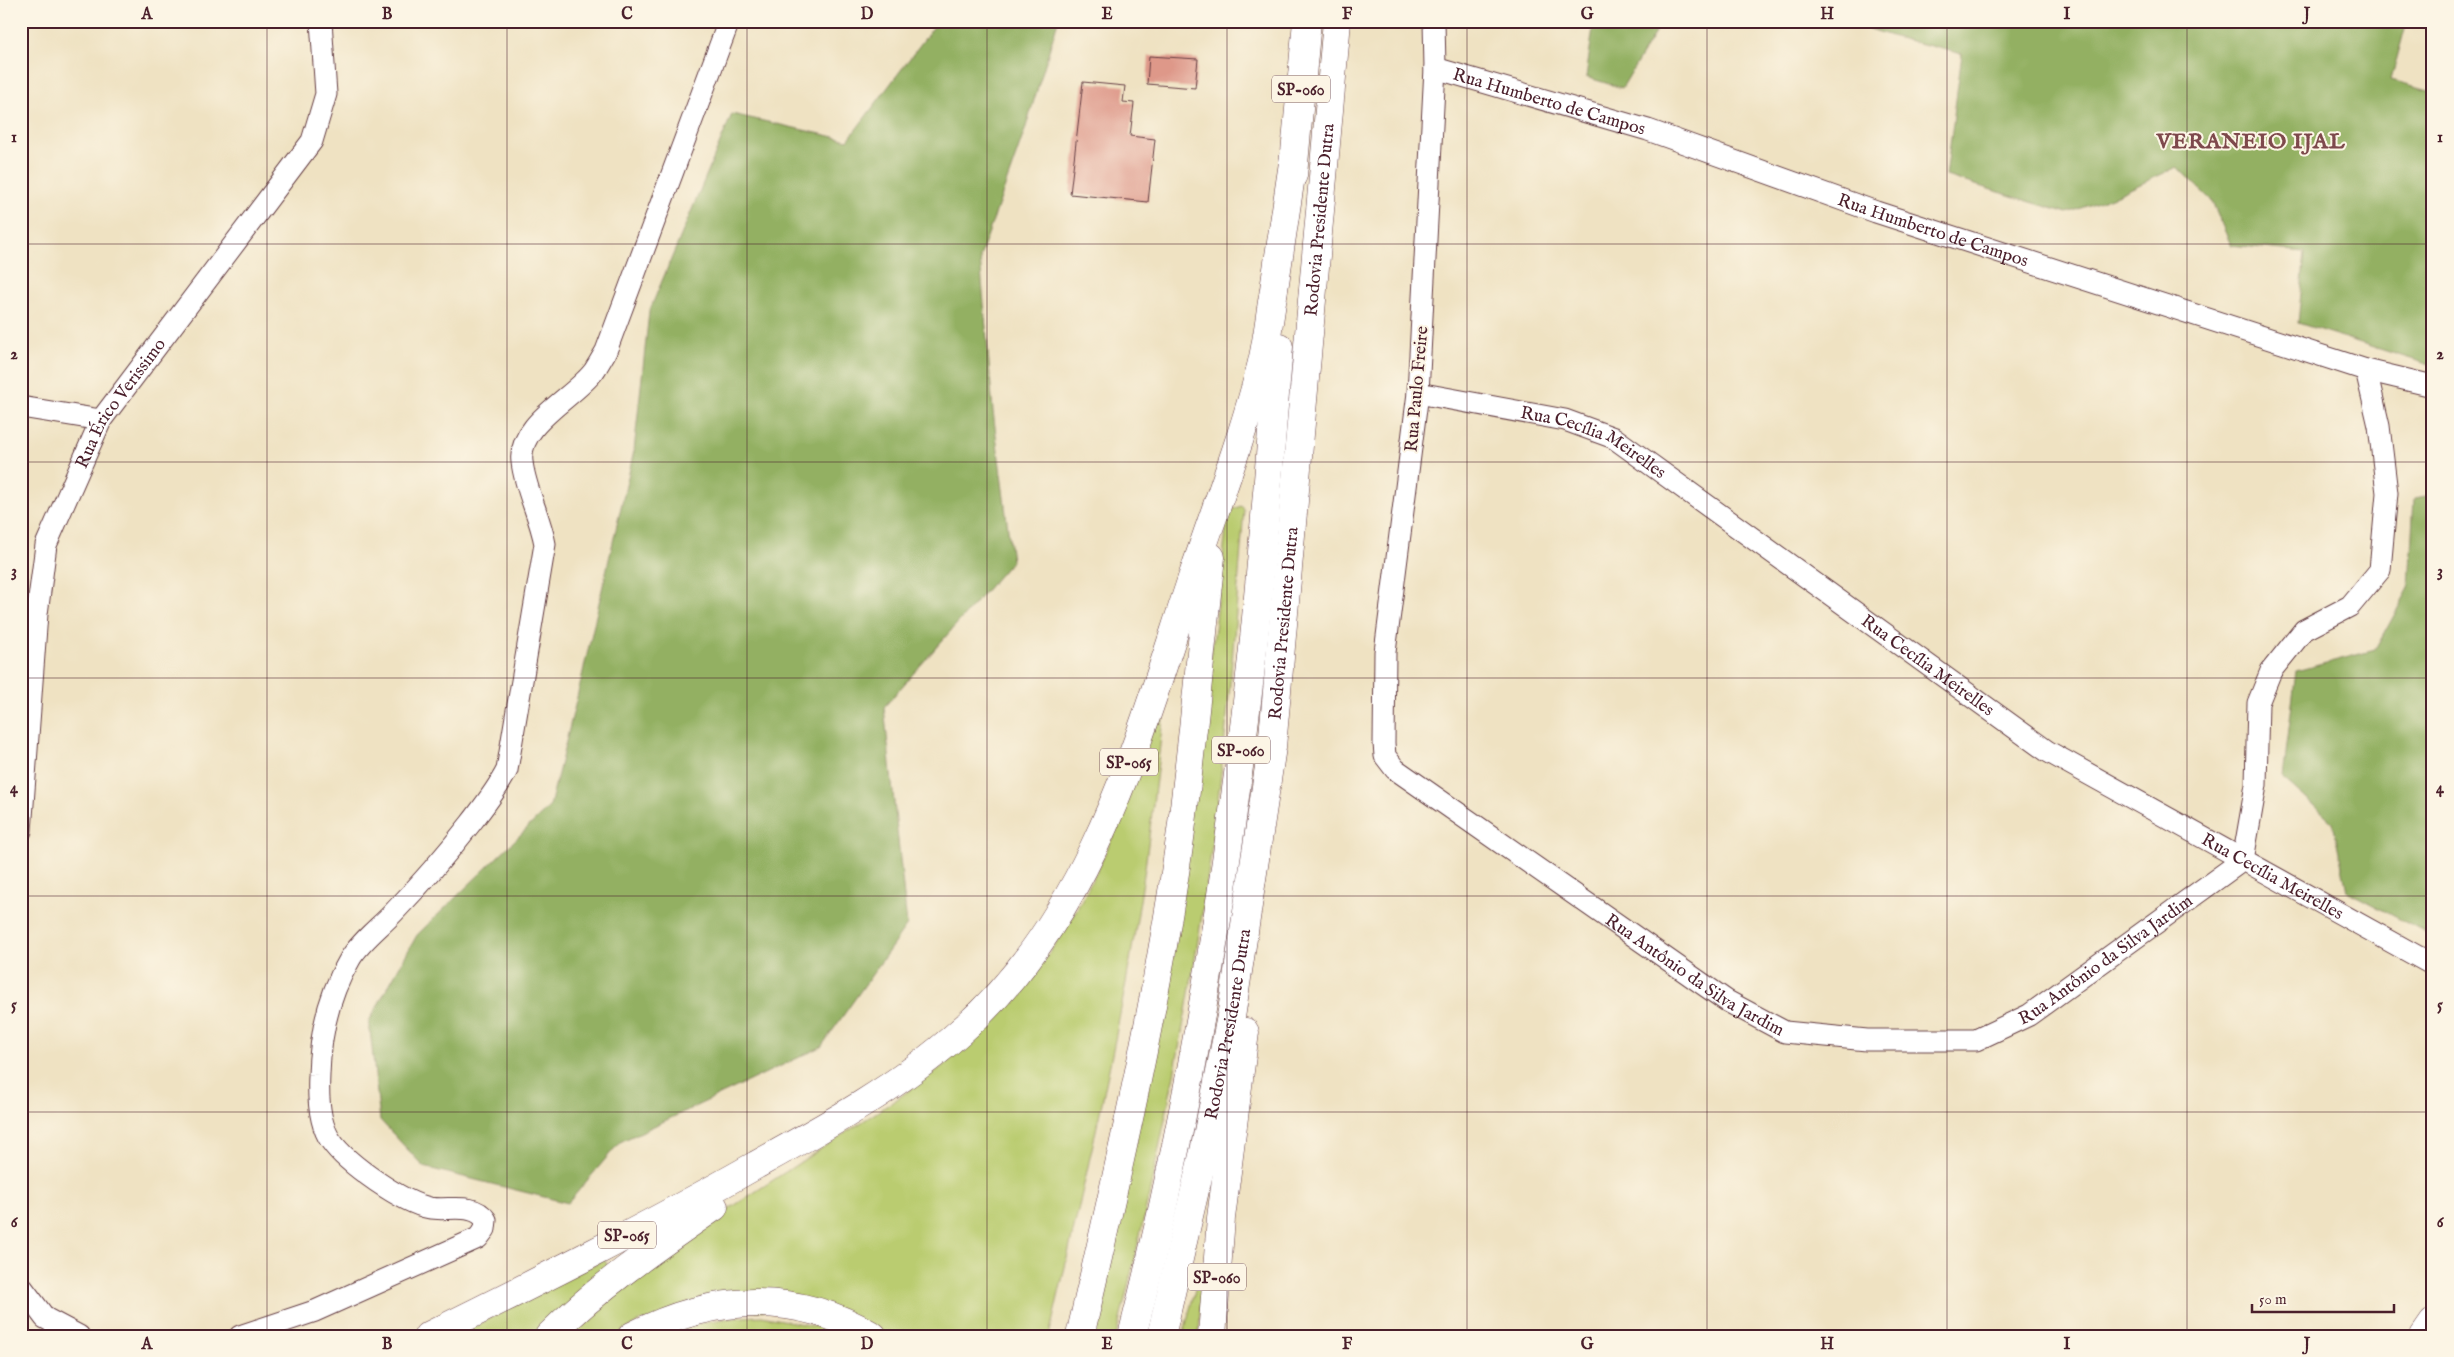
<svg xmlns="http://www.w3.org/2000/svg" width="2454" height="1357" font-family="'IM FELL English',serif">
<rect width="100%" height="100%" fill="#fcf5e5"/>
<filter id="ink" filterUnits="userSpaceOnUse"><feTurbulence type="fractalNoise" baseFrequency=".02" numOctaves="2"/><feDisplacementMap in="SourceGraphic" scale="10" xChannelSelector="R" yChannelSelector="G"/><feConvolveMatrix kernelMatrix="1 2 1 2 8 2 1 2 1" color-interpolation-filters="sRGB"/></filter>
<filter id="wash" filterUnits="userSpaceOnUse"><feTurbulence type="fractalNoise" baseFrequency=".0096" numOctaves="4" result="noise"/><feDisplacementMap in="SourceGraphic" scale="20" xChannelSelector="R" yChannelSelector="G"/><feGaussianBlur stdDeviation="1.12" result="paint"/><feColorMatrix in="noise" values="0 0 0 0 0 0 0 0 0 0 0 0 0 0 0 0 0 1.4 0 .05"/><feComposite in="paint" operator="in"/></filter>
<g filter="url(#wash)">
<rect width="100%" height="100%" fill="#efe2c2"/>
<g fill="#bacc6f" stroke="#82764d">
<path d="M1241 506 1244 509C1236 611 1229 714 1216 815 1194 990 1158 1165 1116 1336H1093L1215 630 1228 511Z"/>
<path d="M1167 684C1160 745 1153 807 1145 868 1122 1026 1085 1181 1049 1336H888L826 1305 640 1321 616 1336H562L648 1262 897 1099 944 1065 984 1028 1050 952 1077 909 1098 869 1122 817Z"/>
<path d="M604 1259 609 1268 537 1336H455Z"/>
<path d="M1202 1262 1199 1336H1183Z"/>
<path d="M762 1316 822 1328 841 1336H659C691 1322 728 1317 762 1316Z"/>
</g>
<g fill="#93b062" stroke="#6e6846">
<path d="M938 21H1058L1025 130 980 257 993 411 1012 561 884 707 907 925 821 1047 620 1142 568 1203 424 1167 380 1120 369 1021 417 935 550 806 580 685 634 451 649 312 732 114 848 140Z"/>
<path d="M1594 21H1662L1622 88 1586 77Z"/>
<path d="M1847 21H2407L2391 80 2433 91V366L2298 323 2305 252 2231 245 2211 200 2177 167 2117 195 2067 213 1946 176 1962 54 1891 36Z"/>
<path d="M2433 495V937L2347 891 2333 823 2283 778 2296 671 2375 650 2409 588 2414 498Z"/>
</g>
<g id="blocks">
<g fill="#de9889">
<path d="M1149 56 1198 59 1195 88 1147 84Z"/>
<path d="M1083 82 1125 86 1123 102 1134 103 1130 136 1155 139 1148 202 1070 194Z"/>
</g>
</g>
</g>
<g filter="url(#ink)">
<use href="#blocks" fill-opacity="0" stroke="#633c42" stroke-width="1"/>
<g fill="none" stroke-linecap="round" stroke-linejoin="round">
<defs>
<g id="street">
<path id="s1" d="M1434 21 1435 68 1418 393 1385 652 1384 743 1385 756 1395 769 1727 1001 1785 1032 1867 1040H1976L2029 1015 2243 860"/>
<path id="s2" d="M1435 68 1648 130 1876 212 2366 370 2433 386"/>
<path id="s3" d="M1418 393 1565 420 1614 438 2047 751 2433 965"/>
<path d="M21 407 101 420"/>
<path id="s4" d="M21 831 37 614 46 545 101 420 312 141 326 94 321 21"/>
<path d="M2243 860 2256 785 2258 703 2271 671 2304 630 2350 606 2380 570 2387 493 2379 426 2366 370"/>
<path d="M21 1286 45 1318 79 1336"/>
<path d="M240 1336 315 1311 478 1238 485 1229 486 1220C474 1202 449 1211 430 1208 403 1203 347 1164 331 1141 319 1124 318 1095 319 1075 320 1035 329 994 350 959 360 942 380 927 394 912 421 884 446 855 471 823 484 806 497 790 507 770L545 544C540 516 525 489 522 462 517 424 574 398 594 371 598 365 602 358 606 351L729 21"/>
</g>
<path id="secondary" d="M2424 1336 2433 1323"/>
<g id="highway">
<path d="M1293 175 1307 21"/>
<path d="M428 1336C539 1281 649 1226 756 1165 827 1126 900 1086 960 1032 1093 916 1139 736 1193 575 1216 506 1243 437 1261 366 1267 343 1269 319 1273 296 1280 249 1287 203 1294 156"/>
<path d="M549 1336C599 1286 656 1247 714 1207"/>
<path d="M632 1336C712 1295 794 1289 873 1336"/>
<path d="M1080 1336C1117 1176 1154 1016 1178 853 1192 755 1200 655 1211 557"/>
<path d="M1132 1336C1189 1113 1227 886 1252 658 1263 554 1270 450 1279 347"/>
<path id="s5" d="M1161 1336 1205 1147 1232 1011 1272 747 1337 21"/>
<path d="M1212 1336 1221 1218 1245 1032"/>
</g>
</defs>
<use href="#street" stroke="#633c42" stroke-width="23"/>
<use href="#secondary" stroke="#633c42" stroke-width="29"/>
<use href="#highway" stroke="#633c42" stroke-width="29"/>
<use href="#street" stroke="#fff" stroke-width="21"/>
<use href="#secondary" stroke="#fff" stroke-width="28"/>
<use href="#highway" stroke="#fff" stroke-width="28"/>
</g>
</g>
<path fill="none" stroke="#4a1f2b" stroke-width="1" stroke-opacity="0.55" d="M267 21V1336M507 21V1336M747 21V1336M987 21V1336M1227 21V1336M1467 21V1336M1707 21V1336M1947 21V1336M2187 21V1336M21 244H2433M21 462H2433M21 678H2433M21 896H2433M21 1112H2433"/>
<g text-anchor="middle" stroke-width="4" stroke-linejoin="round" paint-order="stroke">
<g fill="#fcf5e5" stroke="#7f5f63" stroke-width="1">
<rect x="1272" y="75.5" width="58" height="27" rx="4"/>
<rect x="1212" y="736.5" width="58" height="27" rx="4"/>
<rect x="1100" y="748.5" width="58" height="27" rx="4"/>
<rect x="598" y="1221.5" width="58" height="27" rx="4"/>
<rect x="1188" y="1263.5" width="58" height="27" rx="4"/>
</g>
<g font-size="16" font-weight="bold" fill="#4a1f2b">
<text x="1301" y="95">SP-060</text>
<text x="1241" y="756">SP-060</text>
<text x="1129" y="768">SP-065</text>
<text x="627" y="1241">SP-065</text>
<text x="1217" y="1283">SP-060</text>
</g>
<g font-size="18" fill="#4a1f2b" stroke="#fcf5e5">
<text dy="6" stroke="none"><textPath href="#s2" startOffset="119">Rua Humberto de Campos</textPath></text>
<text dy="6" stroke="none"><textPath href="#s5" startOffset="1129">Rodovia Presidente Dutra</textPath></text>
<text dy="6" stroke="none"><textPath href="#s2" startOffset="524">Rua Humberto de Campos</textPath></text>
<text transform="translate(1416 389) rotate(-85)" y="6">Rua Paulo Freire</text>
<text dy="6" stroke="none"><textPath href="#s4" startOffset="448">Rua Érico Verissimo</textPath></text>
<text dy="6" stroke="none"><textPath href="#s3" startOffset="184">Rua Cecília Meirelles</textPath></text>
<text dy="6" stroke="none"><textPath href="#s5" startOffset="724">Rodovia Presidente Dutra</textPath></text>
<text dy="6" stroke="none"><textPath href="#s3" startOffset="589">Rua Cecília Meirelles</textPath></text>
<text dy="6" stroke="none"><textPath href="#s3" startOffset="994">Rua Cecília Meirelles</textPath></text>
<text dy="6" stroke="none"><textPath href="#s1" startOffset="1569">Rua Antônio da Silva Jardim</textPath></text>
<text dy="6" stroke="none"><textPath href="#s1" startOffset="1118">Rua Antônio da Silva Jardim</textPath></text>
<text dy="6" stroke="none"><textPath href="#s5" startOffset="319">Rodovia Presidente Dutra</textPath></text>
</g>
<g font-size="22" font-weight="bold" letter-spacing="1" fill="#7e494c" stroke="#fcf5e5">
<text x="2251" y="148">VERANEIO IJAL</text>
</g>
</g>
<rect width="2454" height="1357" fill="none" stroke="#fcf5e5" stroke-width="55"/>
<path d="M2252 1304v8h142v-8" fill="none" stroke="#4a1f2b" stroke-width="2.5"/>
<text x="2259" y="1304" font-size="15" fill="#4a1f2b" stroke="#fcf5e5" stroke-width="4" paint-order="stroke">50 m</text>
<rect x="28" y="28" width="2398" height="1302" fill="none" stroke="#4a1f2b" stroke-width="2"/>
<g font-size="16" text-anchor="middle" font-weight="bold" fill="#4a1f2b">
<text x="147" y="19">A</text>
<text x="387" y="19">B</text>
<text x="627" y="19">C</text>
<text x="867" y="19">D</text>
<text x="1107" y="19">E</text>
<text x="1347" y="19">F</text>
<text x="1587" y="19">G</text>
<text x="1827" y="19">H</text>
<text x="2067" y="19">I</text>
<text x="2307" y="19">J</text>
<text x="14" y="142">1</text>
<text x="2440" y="142">1</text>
<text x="14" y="359">2</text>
<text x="2440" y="359">2</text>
<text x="14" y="576">3</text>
<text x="2440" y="576">3</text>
<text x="14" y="793">4</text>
<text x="2440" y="793">4</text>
<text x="14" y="1010">5</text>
<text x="2440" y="1010">5</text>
<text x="14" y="1227">6</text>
<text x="2440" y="1227">6</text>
<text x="147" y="1349">A</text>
<text x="387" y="1349">B</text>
<text x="627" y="1349">C</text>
<text x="867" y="1349">D</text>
<text x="1107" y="1349">E</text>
<text x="1347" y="1349">F</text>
<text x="1587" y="1349">G</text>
<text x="1827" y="1349">H</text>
<text x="2067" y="1349">I</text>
<text x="2307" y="1349">J</text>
</g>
</svg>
